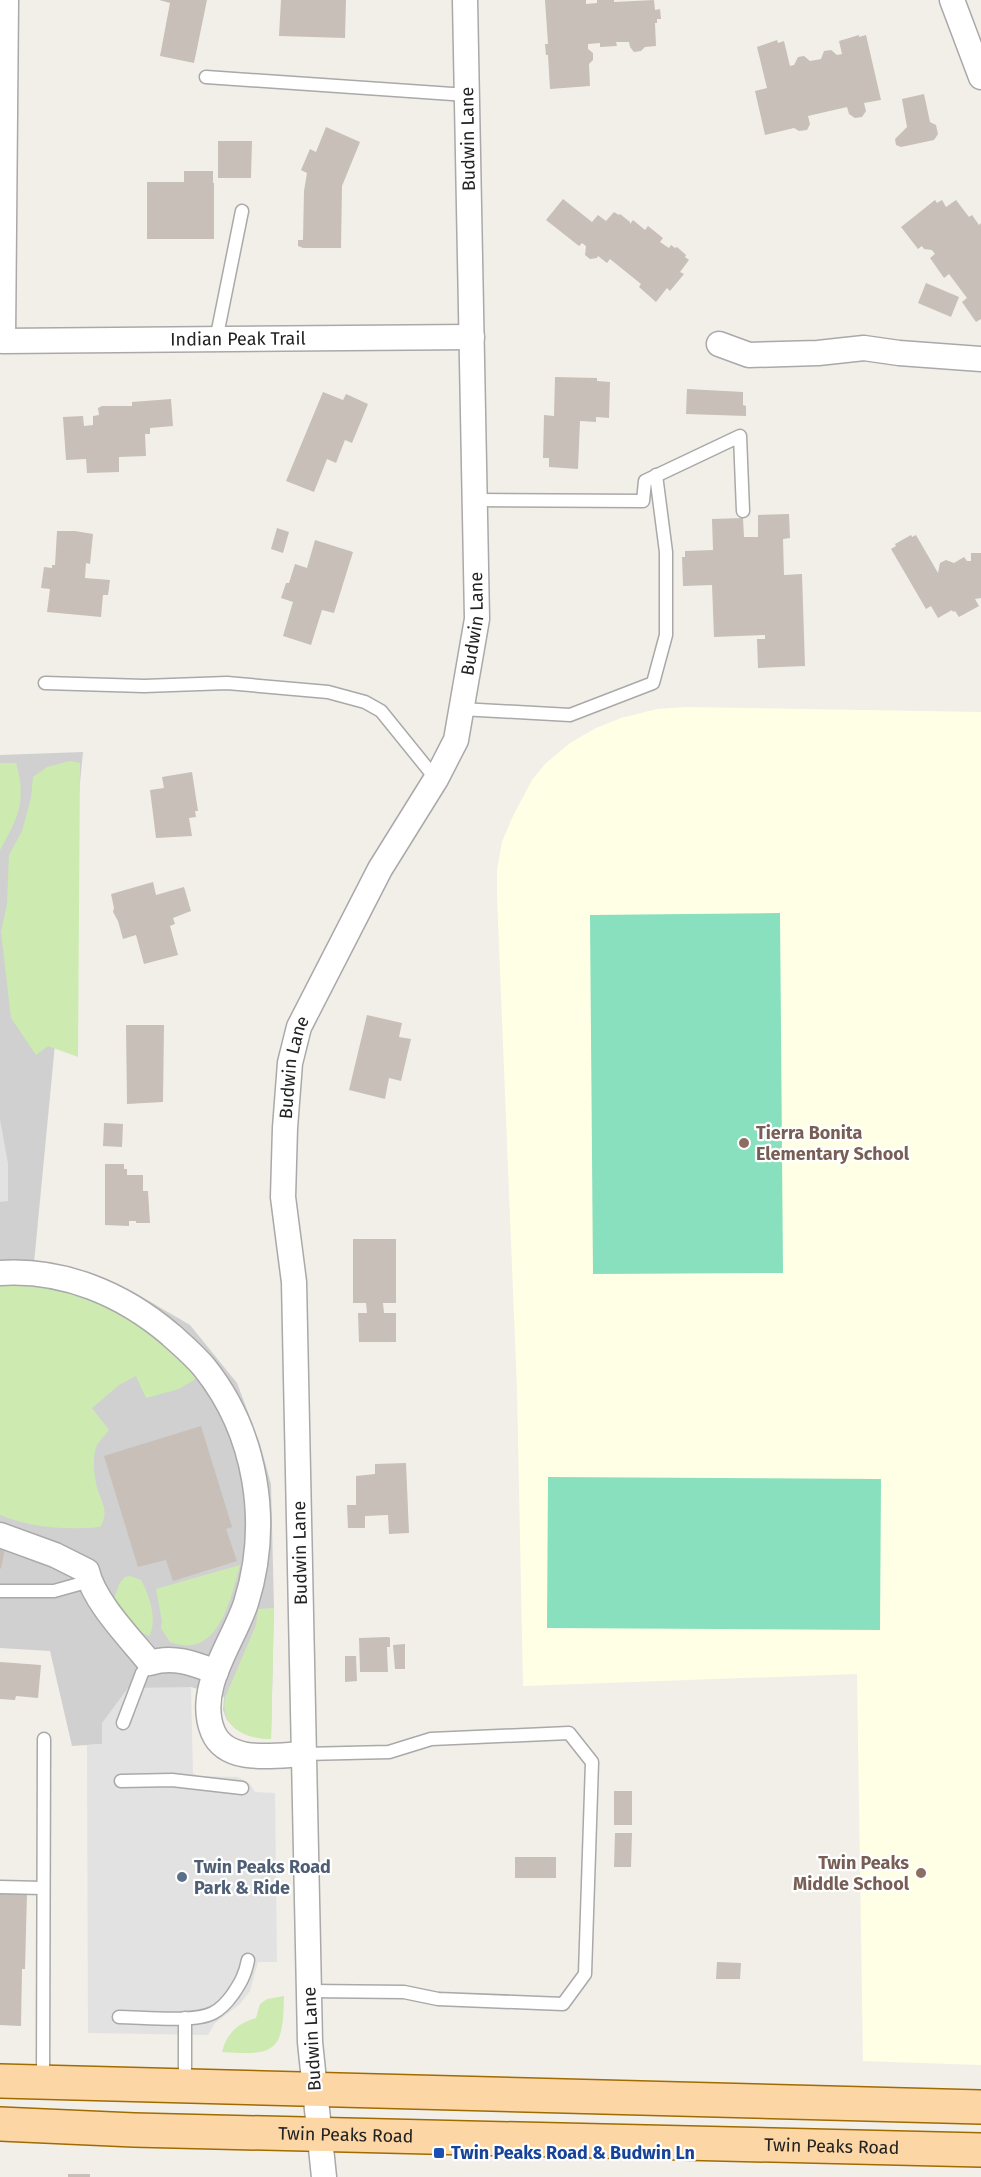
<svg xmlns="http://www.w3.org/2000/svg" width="981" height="2177" font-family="'Fira Sans',sans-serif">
<rect width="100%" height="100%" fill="#f2efe9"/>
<path fill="#ffffe5" d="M686 707 981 712V2065L863 2061 857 1674 523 1686 517 1390 497 896V870L502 842 512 818 532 780 546 763 570 743 596 728 621 718 657 709Z"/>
<path fill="#d0d0d0" d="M83 752 34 1263 79 1272 132 1291 190 1325 237 1383 260 1444 271 1484 274 1608 271 1739 247 1735 236 1729 227 1720 223 1710 224 1697 191 1687 102 1744 72 1746 50 1651 0 1648V755Z"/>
<g fill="#cdebb0">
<path d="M70 761 80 763 78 1057 48 1046 36 1055 11 1018 1 932 7 904 9 855 22 831 31 798 33 777 47 767Z"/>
<path d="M0 763H16C27 800 18 818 0 850Z"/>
<path d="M24 1285C42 1288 61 1290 79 1295 125 1310 164 1345 197 1378L179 1389 146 1398 136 1376 119 1385 92 1408 109 1430C105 1435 100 1440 97 1445 92 1455 94 1476 97 1487 101 1503 110 1510 100 1527 66 1530 32 1528 0 1515V1286Z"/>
<path d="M240 1565C231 1597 219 1661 170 1642L161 1628 162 1621 156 1589Z"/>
<path d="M130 1576 141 1580C149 1595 158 1620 149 1636 135 1631 120 1612 114 1599L119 1584 125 1577Z"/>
<path d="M274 1608 271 1739C245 1739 220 1727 225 1698L256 1625 258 1609Z"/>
<path d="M284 1996C283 2051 277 2056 222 2052 226 2034 238 2023 256 2018L260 2004 267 1999Z"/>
</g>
<g fill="#88e0be">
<path d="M780 913 783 1273 593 1274 590 915Z"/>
<path d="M548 1477 881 1479 880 1630 547 1628Z"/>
</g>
<g fill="#e2e2e2">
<path d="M0 1119 8 1164V1201L0 1202Z"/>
<path d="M191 1687 193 1773 198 1776 238 1777 250 1784 255 1792 275 1793 277 1962H258L250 1991 240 2004 215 2023 208 2035 88 2033 87 1745 102 1744V1723L128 1688Z"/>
</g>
<g fill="#c7bfb8">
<path d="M159 0H207L194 63 160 56 170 3Z"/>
<path d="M281 0H346L345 38 279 36Z"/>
<path d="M545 0H586V4L597 3V0H614V2L654 0 655 10 660 9 661 19H657V23H655L656 46 645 47 641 51 634 52 630 47 629 42H616L617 46 600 47V43L588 44V49L593 53V60L589 64 590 86 550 89 548 55H546L545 44H548Z"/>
<path d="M859 35V37L866 35 881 100 864 103 866 111 862 117 855 118 849 114 847 107 808 116 810 124 807 130 799 131 794 128 765 135 755 91 767 88 757 47 777 40 778 43 784 41 790 66 794 65 798 57 804 56 810 61 821 59 824 51 831 50 837 55 842 54 839 41Z"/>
<path d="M924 94 930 122 936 125 938 134 934 140 901 147 896 145 895 139 907 127 902 99Z"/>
<path d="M326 127 360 142 342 186 341 248H303L298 246V240H303L304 191 307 173 301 170 310 149 316 152Z"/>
<path d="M218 141H252L251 178H218Z"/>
<path d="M184 171H213V183H214V239H147V182H184Z"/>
<path d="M563 199 592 222 598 215 606 221 614 212 619 215 620 214 630 222V224L633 220 645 230 648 226 663 238 660 242 669 248 671 245 675 248 677 247 686 255 685 257 689 260 680 272 684 274 670 291 667 288 656 302 639 287 641 284 610 259 607 263 598 256 597 258 590 259 585 255 586 246 582 243 579 246 546 220Z"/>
<path d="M935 200 937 203 942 200 946 207 956 200 969 217 972 215 979 225 981 223V319L976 322 962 302 967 298 949 274 944 278 930 258 935 254 932 250 924 249 922 246 918 249 901 227Z"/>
<path d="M926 283 959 297 951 317 918 303Z"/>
<path d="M555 377 597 378V381L610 382 609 418 596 417V422L580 421 578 469 549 467V458H543L544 415 554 416Z"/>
<path d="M687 389 743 392V405L746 406V416L686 414Z"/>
<path d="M323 392 343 400 346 394 368 404 352 443 345 440 336 463 327 459 314 492 286 481Z"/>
<path d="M171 399 173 426 150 428V434H145L146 456 119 457V472L87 473 86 459 66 460 63 417 83 416 84 426 93 425V416L99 415 98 408 102 406H132V402Z"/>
<path d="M789 514 790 538 783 539 784 575 802 574 805 666 758 668 757 639H765V635L714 637 712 585 683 586 682 557H685V551L713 550 712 519 743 518 744 537H758V515Z"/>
<path d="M277 528 289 532 283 553 271 549Z"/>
<path d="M57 531H75L93 534 90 564 86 563 85 578 110 580 108 595H103L101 617 47 612 50 589 41 588 44 567 52 568V565H55Z"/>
<path d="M911 535 912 537 916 535 938 573 940 563 946 560 954 563 964 557 967 561H971V553H981V598L975 599 979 606 959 617 955 611 953 612 952 610 938 618 931 606 926 609 891 549 896 546 895 544Z"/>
<path d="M315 540 353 552 334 613 322 610 311 645 283 636 293 602 281 598 286 583H289L295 564 307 568Z"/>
<path d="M192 772 198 811H195L196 817 189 818 192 836 156 838 150 790 164 788 162 777Z"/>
<path d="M153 882 156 895 184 887 191 911 173 918 175 924 170 926 178 955 144 964 136 935 123 939 118 921 113 912 114 908 111 894Z"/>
<path d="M367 1015 402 1023 399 1037 411 1039 401 1081 389 1078 385 1099 349 1090Z"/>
<path d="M126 1025H164L163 1102 127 1104Z"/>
<path d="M104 1123 123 1124 122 1147 103 1146Z"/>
<path d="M105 1164H124V1169H127V1175H143V1191H148L150 1223H136V1221H129V1226L105 1225Z"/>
<path d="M353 1239H396V1303H383L384 1313H396V1342H359L358 1313H367L366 1303H353Z"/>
<path d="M201 1426 232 1527 226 1529 237 1561 173 1581 166 1560 138 1567 104 1456Z"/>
<path d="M406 1463 409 1533 389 1534 388 1515 365 1516V1528H348L347 1505H356V1476L375 1474V1464Z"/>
<path d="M0 1547 5 1548 1 1569 0 1568Z"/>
<path d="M388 1637 390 1638V1647H387L388 1672H360L359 1638Z"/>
<path d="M405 1644V1669H395L393 1645Z"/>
<path d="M345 1656H356L357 1681 345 1682Z"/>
<path d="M0 1662 41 1665 38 1698 16 1696 15 1700 0 1699Z"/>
<rect x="614" y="1791" width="18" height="34"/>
<path d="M615 1833H632L631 1867H614Z"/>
<rect x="515" y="1857" width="41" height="21"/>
<path d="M0 1893H27L25 1969H22L21 2026 0 2025Z"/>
<path d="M717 1962 741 1963 740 1979H716Z"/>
<rect x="68" y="2174" width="22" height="3"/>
</g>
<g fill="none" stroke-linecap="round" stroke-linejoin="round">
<defs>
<g id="lane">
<path d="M206 77 467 95"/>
<path d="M216 340 242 211"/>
<path d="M475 500 643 501 645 481 740 436 743 511"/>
<path d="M45 683 144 686 227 683 328 692 365 702 381 711 436 779"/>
<path d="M461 709 570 715 653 683 666 635V552L656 475"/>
<path d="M0 1591H54L90 1581"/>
<path d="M123 1723 142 1673 150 1663"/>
<path d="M304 1754 389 1752 431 1739 569 1733 592 1762 585 1974 563 2004 438 1999 404 1992 310 1991"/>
<path d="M121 1781 172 1780 242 1788"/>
<path d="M0 1887 43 1888"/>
<path d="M119 2017C142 2017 194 2023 213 2013 221 2009 228 2001 233 1994 241 1982 245 1975 248 1960"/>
<path d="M185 2018V2085"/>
<path d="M43 2081 44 1739"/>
</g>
<g id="street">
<path id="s1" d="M6 0 3 341 472 337"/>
<path d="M952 0 981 77"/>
<path d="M719 344 749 355 818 353 864 348 899 353 981 359"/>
<path d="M0 1273C64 1269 123 1294 171 1335 182 1345 194 1355 204 1367 257 1433 271 1523 246 1603 233 1643 195 1689 213 1732 227 1765 276 1755 304 1754"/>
<path d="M0 1535 55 1555 87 1571C94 1602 130 1638 150 1663 173 1655 195 1664 216 1672"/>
<path id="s2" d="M324 2177 310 2042 294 1282 283 1197 285 1128 290 1063 299 1027 380 869 436 779 456 740 477 619 465 0"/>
</g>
<g id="primary">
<path d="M0 2081 981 2107"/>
<path id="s3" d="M0 2124 134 2130 981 2150"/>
</g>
</defs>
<use href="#lane" stroke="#a9a9a9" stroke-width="15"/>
<use href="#street" stroke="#a9a9a9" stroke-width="27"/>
<use href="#primary" stroke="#a06b00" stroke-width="36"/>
<use href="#lane" stroke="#fff" stroke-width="12"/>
<use href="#street" stroke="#fff" stroke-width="24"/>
<use href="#primary" stroke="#fcd6a4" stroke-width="33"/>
</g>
<g fill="#8d6e63" stroke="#fff" stroke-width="2">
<circle cx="744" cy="1143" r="6"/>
<circle cx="921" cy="1873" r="6"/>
</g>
<circle fill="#5c6f8a" stroke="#fff" stroke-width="2" cx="182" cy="1877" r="6"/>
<rect fill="#1a4fb4" stroke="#fff" stroke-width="2" x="433" y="2147" width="12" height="12" rx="3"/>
<g text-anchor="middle" stroke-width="4.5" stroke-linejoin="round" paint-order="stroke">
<g font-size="18" fill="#222" stroke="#fff">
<text transform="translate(468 139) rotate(-91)" y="6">Budwin Lane</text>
<text dy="6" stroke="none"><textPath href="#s1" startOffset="576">Indian Peak Trail</textPath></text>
<text dy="6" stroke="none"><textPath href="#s2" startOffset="1598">Budwin Lane</textPath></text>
<text dy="6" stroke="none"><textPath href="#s2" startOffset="1112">Budwin Lane</textPath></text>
<text transform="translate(300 1553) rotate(-91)" y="6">Budwin Lane</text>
<text transform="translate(312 2039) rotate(-93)" y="6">Budwin Lane</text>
<text dy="6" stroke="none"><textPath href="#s3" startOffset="346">Twin Peaks Road</textPath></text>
<text dy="6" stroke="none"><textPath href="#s3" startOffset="832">Twin Peaks Road</textPath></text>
</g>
<g font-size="18" font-weight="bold" fill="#785e54" stroke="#fff" text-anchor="start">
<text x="756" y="1139">Tierra Bonita<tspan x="756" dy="21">Elementary School</tspan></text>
<text x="909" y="1869" text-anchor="end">Twin Peaks<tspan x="909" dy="21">Middle School</tspan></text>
</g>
<g font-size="18" font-weight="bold" fill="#4e5e75" stroke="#fff" text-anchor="start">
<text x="194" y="1873">Twin Peaks Road<tspan x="194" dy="21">Park &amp; Ride</tspan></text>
</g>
<g font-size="18" font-weight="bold" fill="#164399" stroke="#fff" text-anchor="start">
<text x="451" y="2159">Twin Peaks Road &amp; Budwin Ln</text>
</g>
</g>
</svg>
